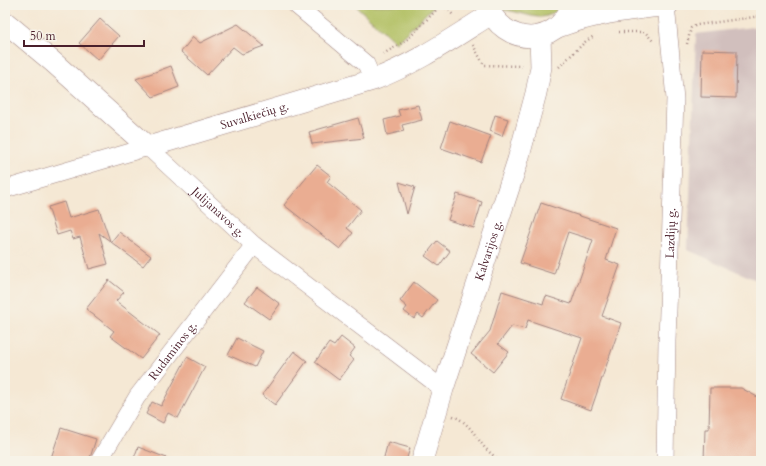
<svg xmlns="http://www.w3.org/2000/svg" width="766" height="466" font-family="Cardo,serif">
<rect width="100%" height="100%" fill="#f7f3e8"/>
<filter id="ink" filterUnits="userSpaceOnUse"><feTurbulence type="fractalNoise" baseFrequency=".025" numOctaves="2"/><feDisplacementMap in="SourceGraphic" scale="8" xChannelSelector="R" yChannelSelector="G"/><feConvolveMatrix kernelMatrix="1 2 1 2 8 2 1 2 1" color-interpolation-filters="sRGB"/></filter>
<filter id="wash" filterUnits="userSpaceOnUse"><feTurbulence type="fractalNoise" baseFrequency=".012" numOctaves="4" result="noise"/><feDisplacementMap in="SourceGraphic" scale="16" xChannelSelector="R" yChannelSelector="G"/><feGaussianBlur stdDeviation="0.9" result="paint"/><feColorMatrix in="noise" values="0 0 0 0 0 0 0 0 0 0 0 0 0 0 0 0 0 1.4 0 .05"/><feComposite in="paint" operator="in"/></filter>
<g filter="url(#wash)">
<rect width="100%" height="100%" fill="#f5e8d4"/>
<path fill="#d1bfbd" d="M761 26V282L688 250 696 34Z"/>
<g fill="#b1bf62" stroke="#7e6f46">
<path d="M355 5H435L396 43Z"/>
<path d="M502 5H562C543 28 526 11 503 10Z"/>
</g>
<g id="blocks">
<g fill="#eaad92">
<path d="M100 19 119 36 98 60 79 43Z"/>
<path d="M238 24 264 46 242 54 233 47 207 75 181 52 193 37 200 43Z"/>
<path d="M702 50 737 51 736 98 701 97Z"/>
<path d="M171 66 179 87 153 97 136 79Z"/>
<path d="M418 105 422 120 402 125 404 131 387 135 384 120 400 116 398 110Z"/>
<path d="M495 115 508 119 502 136 490 131Z"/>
<path d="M358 118 364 138 312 144 309 132Z"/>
<path d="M450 121 491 136 481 162 441 148Z"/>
<path d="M317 165 331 176 327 182 361 210 347 228 353 233 340 249 284 205Z"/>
<path d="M399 182 415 187 407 214Z"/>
<path d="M457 194 482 202 474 228 448 220Z"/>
<path d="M64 202 69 218 99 209 110 241 99 233 108 264 89 269 80 237 73 239 70 231 57 235 48 207Z"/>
<path d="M541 203 616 228 606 260 620 265 602 316 621 323 591 410 561 399 582 338 528 320 525 329 512 326 498 344 509 352 493 372 471 354 490 331 502 291 543 304 546 296 571 304 593 240 568 232 554 274 520 263Z"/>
<path d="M119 232 151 256 143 266 111 242Z"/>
<path d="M437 241 450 251 439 266 425 256Z"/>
<path d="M109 280 124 292 116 301 160 335 141 359 110 336 114 331 86 309Z"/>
<path d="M414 282 437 300 423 318 418 314 414 319 404 311 407 307 400 301Z"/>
<path d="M257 287 280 304 269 319 245 302Z"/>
<path d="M341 337 355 348 349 356 354 360 339 380 315 362 329 343 334 346Z"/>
<path d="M237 338 263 351 255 367 228 355Z"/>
<path d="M294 351 307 361 275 405 262 395Z"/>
<path d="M187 357 205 367 178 418 168 413 163 423 146 414 152 402 161 406Z"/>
<path d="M710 388H741L761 399V461H704L705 429H709Z"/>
<path d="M61 428 96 439 89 461H50Z"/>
<path d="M388 442 410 448 406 461H383Z"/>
<path d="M138 447 172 460V461H133Z"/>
</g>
</g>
</g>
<g filter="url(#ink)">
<use href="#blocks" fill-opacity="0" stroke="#a08480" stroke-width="1"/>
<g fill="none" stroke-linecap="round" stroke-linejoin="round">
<defs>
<g id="minor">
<path d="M296 5 366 64 373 80"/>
<path id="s1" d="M5 189 148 147 254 245 443 389"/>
<path id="s2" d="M99 461 137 397 254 245"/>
<path id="s3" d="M665 461 667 341 675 99 666 5"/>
</g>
<g id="major">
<path d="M487 5C504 47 556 48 572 5"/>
<path id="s4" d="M5 22 53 62 148 147 373 80C417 63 451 39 491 14"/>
<path d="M558 27C594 13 631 10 668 5"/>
<path id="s5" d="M422 461 443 389 518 160 536 93 541 67 540 36"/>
</g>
</defs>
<use href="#minor" stroke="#a08480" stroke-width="18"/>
<use href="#major" stroke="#a08480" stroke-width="22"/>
<g stroke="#a08480" stroke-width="2.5" stroke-dasharray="1 3" stroke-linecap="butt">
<path d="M443 5 454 16"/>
<path d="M619 32H645L653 41"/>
<path d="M687 44 691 28 697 25 761 16"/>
<path d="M473 45 484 65 522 66"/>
<path d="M383 54 407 40 441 5"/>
<path d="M559 67 585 42 594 36"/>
<path d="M453 416C469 422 475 436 485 448 490 453 495 457 500 461"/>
</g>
<use href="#minor" stroke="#fff" stroke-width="17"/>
<use href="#major" stroke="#fff" stroke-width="21"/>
</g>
</g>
<g text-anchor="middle" stroke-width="4" stroke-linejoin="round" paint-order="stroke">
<g font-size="12" fill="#4a1f2b" stroke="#f7f3e8">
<text dy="4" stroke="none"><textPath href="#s4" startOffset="301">Suvalkiečių g.</textPath></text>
<text dy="4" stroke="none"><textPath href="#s1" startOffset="245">Julijanavos g.</textPath></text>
<text dy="4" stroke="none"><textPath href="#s3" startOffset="228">Lazdijų g.</textPath></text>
<text dy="4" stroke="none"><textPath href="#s5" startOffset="221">Kalvarijos g.</textPath></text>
<text dy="4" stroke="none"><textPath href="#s2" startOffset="133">Rudaminos g.</textPath></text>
</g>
</g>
<rect width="766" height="466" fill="none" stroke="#f7f3e8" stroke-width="20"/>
<path d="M24 40v6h120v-6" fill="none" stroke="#4a1f2b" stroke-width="2"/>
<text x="30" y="40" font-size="12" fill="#4a1f2b" stroke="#f7f3e8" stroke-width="3" paint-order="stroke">50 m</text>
</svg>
